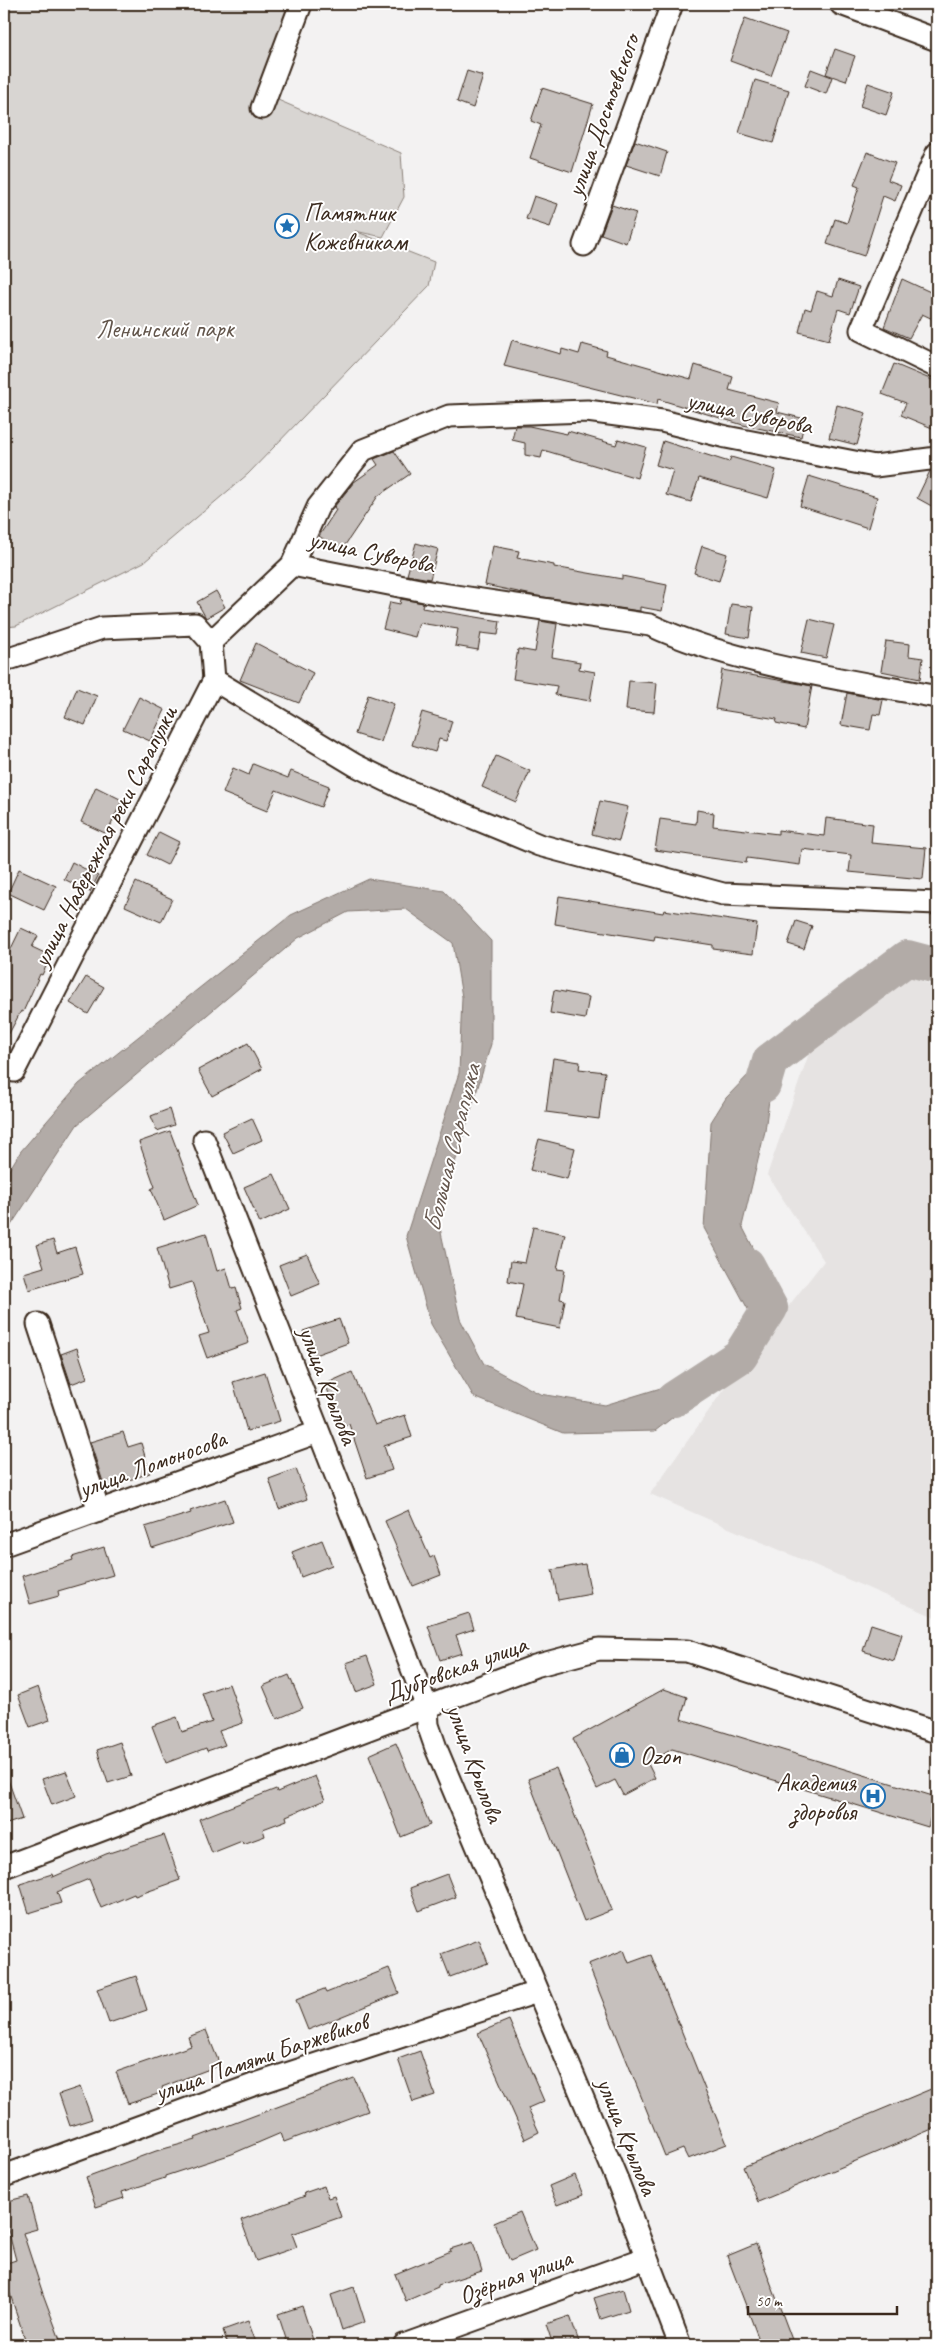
<svg xmlns="http://www.w3.org/2000/svg" width="941" height="2349" font-family="Caveat,sans-serif">
<rect width="100%" height="100%" fill="#f3f2f2"/>
<filter id="ink" filterUnits="userSpaceOnUse"><feTurbulence type="fractalNoise" baseFrequency=".02" numOctaves="2"/><feDisplacementMap in="SourceGraphic" scale="10" xChannelSelector="R" yChannelSelector="G"/><feConvolveMatrix kernelMatrix="1 2 1 2 8 2 1 2 1" color-interpolation-filters="sRGB"/></filter>
<g filter="url(#ink)">
<path fill="#e6e3e2" d="M911 977 937 987V1618L650 1494 729 1382 824 1261 767 1175 818 1027Z"/>
<path fill="#d8d5d2" stroke="#8a8078" d="M4 4H302L271 97 401 153 404 197 383 237 355 231 434 262 429 286 248 474 144 562 16 626 4 627Z"/>
<g fill="#b2aba7" stroke="#827770">
<path d="M369 879 444 891 491 941V1044L438 1219 460 1319 484 1364 540 1394 605 1405 723 1369 686 1407 655 1431 563 1433 474 1397 431 1324 406 1236 459 1073 462 997 453 943 406 909 348 912 298 938 77 1125 4 1236V1178L21 1151 79 1084 291 915Z"/>
<path d="M783 1039 799 1056 771 1084 765 1131 742 1226 779 1298 756 1324 704 1228 711 1122 726 1098Z"/>
</g>
<g fill="none" stroke-linecap="round" stroke-linejoin="round">
<g stroke="#b2aba7" stroke-width="36">
<path d="M763 1085 770 1061 907 958 937 966"/>
<path d="M674 1399 740 1356 770 1308 747 1265"/>
</g>
</g>
<g fill="#c6c0bd" stroke="#3b2a1e">
<path d="M745 18 787 33 771 76 730 61Z"/>
<path d="M835 49 855 56 846 81 826 74Z"/>
<path d="M811 69 832 77 826 94 805 86Z"/>
<path d="M467 71 483 76 473 108 457 102Z"/>
<path d="M755 80 789 90 773 143 739 133Z"/>
<path d="M868 83 894 92 886 115 860 106Z"/>
<path d="M542 88 593 104 572 172 530 158 541 125 531 121Z"/>
<path d="M635 141 667 152 660 176 626 165Z"/>
<path d="M867 152 895 163 888 180 901 185 895 201 883 196 864 256 827 244 835 219 847 223 859 187 854 185Z"/>
<path d="M534 196 558 204 550 227 526 219Z"/>
<path d="M612 205 636 213 626 243 601 234Z"/>
<path d="M902 279 937 295V321L922 314 909 338 884 327Z"/>
<path d="M838 280 859 287 850 313 838 309 829 340 799 332 805 308 811 310 817 291 833 296Z"/>
<path d="M512 340 561 354 562 349 579 354 582 344 607 351 606 355 691 379 695 365 733 377 729 390 779 403 777 412 805 419 801 437 743 425 658 399 657 404 504 366Z"/>
<path d="M894 364 937 382V430L901 415 906 403 882 394Z"/>
<path d="M837 405 866 413 857 445 829 438Z"/>
<path d="M515 426H529L567 434 568 431 616 445 618 439 646 447 637 478 543 450 541 458 525 455V443L512 440Z"/>
<path d="M663 441 729 462 731 457 776 470 768 498 699 478 691 502 666 495 673 470 656 465Z"/>
<path d="M394 451 410 474 378 496 341 551 319 536 336 510 334 507 354 482 378 465 374 459Z"/>
<path d="M930 471H937V509L917 498Z"/>
<path d="M809 476 877 497 868 528 800 506Z"/>
<path d="M416 543 438 549 430 579 407 575Z"/>
<path d="M493 546 519 551 517 558 554 565V567L622 579V576L667 585 662 611 640 607V611L537 596 485 585Z"/>
<path d="M702 546 727 554 719 581 694 573Z"/>
<path d="M216 591 225 607 206 618 197 602Z"/>
<path d="M401 599 423 603 422 608 500 621 498 635 481 633 478 650 455 646 458 629 419 623 415 637 383 629 390 602 400 604Z"/>
<path d="M731 604 753 607 749 638 726 634Z"/>
<path d="M809 619 834 625 826 658 801 653Z"/>
<path d="M540 621 557 624 552 657 580 662 579 669 595 672 590 701 555 695 557 686 513 679 518 649 535 652Z"/>
<path d="M886 641 910 644 909 656 923 658 920 679 881 671Z"/>
<path d="M256 643 313 673 299 703 240 680Z"/>
<path d="M722 670 812 686 804 729 776 723 777 719 715 709Z"/>
<path d="M629 681 657 683 654 712 626 710Z"/>
<path d="M77 688 97 696 85 725 65 717Z"/>
<path d="M847 693 883 700 880 715 873 714 870 730 841 725Z"/>
<path d="M368 695 394 704 381 742 355 734Z"/>
<path d="M139 697 165 710 150 741 123 729Z"/>
<path d="M422 712 452 721 446 741 439 739 435 752 412 745Z"/>
<path d="M496 756 530 771 516 802 482 787Z"/>
<path d="M253 764 288 778 291 771 329 786 321 807 276 790 267 811 223 793 233 768 249 775Z"/>
<path d="M96 787 122 800 107 834 81 822Z"/>
<path d="M600 801 628 807 619 841 592 834Z"/>
<path d="M697 810 714 813 713 826 778 834V830L824 836 826 818 873 824 871 843 926 848 923 879 849 872 851 855 802 849 800 865 747 858 746 863 655 850 660 819 696 824Z"/>
<path d="M159 832 179 842 167 865 147 855Z"/>
<path d="M72 862 98 876 90 892 64 879Z"/>
<path d="M19 869 56 886 44 910 8 893Z"/>
<path d="M136 882 172 899 161 922 125 906Z"/>
<path d="M559 896 663 913 664 910 757 924 753 954 713 949V945L655 936 654 940 555 924Z"/>
<path d="M796 921 812 926 804 949 788 944Z"/>
<path d="M21 928 38 936 32 947 51 956 42 975 40 974 23 1012 21 1011 4 1043V963Z"/>
<path d="M86 977 104 987 88 1014 70 1003Z"/>
<path d="M554 990 589 997 585 1019 550 1013Z"/>
<path d="M248 1043 262 1069 212 1096 198 1070Z"/>
<path d="M553 1058 580 1062 579 1069 605 1072 599 1119 546 1112Z"/>
<path d="M169 1109 174 1125 157 1131 151 1116Z"/>
<path d="M252 1118 262 1140 233 1153 222 1132Z"/>
<path d="M170 1131 198 1205 164 1220 151 1189 155 1187 139 1142Z"/>
<path d="M539 1139 575 1148 567 1179 530 1170Z"/>
<path d="M274 1174 290 1209 260 1223 244 1187Z"/>
<path d="M533 1227 565 1234 557 1269 565 1270 560 1299 565 1300 560 1328 516 1319 523 1284 508 1281 511 1261 525 1263Z"/>
<path d="M206 1233 217 1271 226 1268 232 1289 236 1288 242 1308 237 1310 249 1343 207 1358 199 1336 209 1333 192 1282 169 1289 157 1248Z"/>
<path d="M53 1240 57 1253 75 1247 83 1274 29 1290 24 1273 44 1267 37 1245Z"/>
<path d="M307 1254 320 1284 291 1296 279 1265Z"/>
<path d="M339 1319 348 1343 312 1356 303 1331Z"/>
<path d="M77 1348 87 1378 71 1384 61 1354Z"/>
<path d="M265 1372 280 1421 247 1431 233 1382Z"/>
<path d="M352 1372 375 1425 405 1415 412 1437 384 1446 392 1470 367 1478 349 1424 340 1427 334 1411 336 1410 325 1384Z"/>
<path d="M123 1432 128 1447 141 1443 150 1473 105 1488 90 1442Z"/>
<path d="M296 1469 307 1499 279 1509 269 1479Z"/>
<path d="M225 1499 233 1522 152 1548 145 1527 191 1513 190 1511Z"/>
<path d="M409 1510 430 1558 434 1556 441 1575 413 1586 385 1521Z"/>
<path d="M322 1540 332 1565 301 1577 292 1552Z"/>
<path d="M104 1547 113 1575 58 1591 59 1596 30 1604 22 1576 73 1560 72 1557Z"/>
<path d="M585 1564 591 1594 558 1600 552 1570Z"/>
<path d="M469 1613 474 1629 456 1635 462 1653 440 1660 428 1626Z"/>
<path d="M871 1624 902 1634 894 1661 863 1651Z"/>
<path d="M367 1656 377 1684 356 1692 346 1663Z"/>
<path d="M289 1675 303 1708 277 1719 263 1686Z"/>
<path d="M229 1684 243 1723 219 1731 225 1745 207 1751 206 1748 166 1763 152 1726 177 1717 182 1732 212 1722 202 1693Z"/>
<path d="M38 1687 50 1720 30 1727 18 1695Z"/>
<path d="M664 1689 687 1697 681 1719 936 1797 928 1827 672 1749 648 1764 655 1778 623 1795 615 1780 597 1789 573 1739Z"/>
<path d="M120 1742 131 1776 108 1783 97 1750Z"/>
<path d="M396 1743 430 1825 401 1837 369 1755Z"/>
<path d="M556 1768 612 1910 584 1921 528 1779Z"/>
<path d="M66 1771 76 1796 52 1805 42 1779Z"/>
<path d="M4 1774H6L22 1819 4 1825Z"/>
<path d="M315 1776 325 1800 286 1816 287 1820 263 1829 265 1836 243 1844 242 1841 212 1853 199 1819 276 1789 277 1792Z"/>
<path d="M164 1835 180 1880 135 1896 134 1894 101 1908 89 1879 57 1892 61 1903 29 1913 20 1884 52 1874 53 1877 106 1854Z"/>
<path d="M447 1874 456 1897 419 1911 410 1888Z"/>
<path d="M479 1940 488 1963 450 1977 441 1954Z"/>
<path d="M624 1950 629 1963 651 1955 727 2144 688 2159 683 2149 665 2156 588 1964Z"/>
<path d="M389 1968 399 1993 308 2030 296 2000 324 1989 326 1993Z"/>
<path d="M136 1976 147 2010 109 2023 97 1989Z"/>
<path d="M509 2020 544 2101 528 2108 539 2132 525 2139 478 2033Z"/>
<path d="M206 2030 220 2065 162 2087 164 2092 128 2104 116 2072 191 2046 188 2037Z"/>
<path d="M420 2051 435 2095 413 2102 398 2059Z"/>
<path d="M354 2078 368 2111 284 2142 281 2133 232 2154 165 2176V2178L122 2192 124 2198 96 2207 86 2177 156 2151 196 2140 195 2138Z"/>
<path d="M80 2087 92 2119 70 2126 59 2094Z"/>
<path d="M931 2089 937 2104V2127L758 2202 743 2167Z"/>
<path d="M575 2175 583 2195 557 2205 549 2186Z"/>
<path d="M324 2186 328 2198 334 2196 341 2217 292 2234 297 2247 256 2261 241 2220 305 2196 304 2193Z"/>
<path d="M28 2196 37 2229 23 2233 43 2294 62 2345H27L4 2276V2264L16 2260 4 2215V2202Z"/>
<path d="M520 2212 536 2250 510 2261 494 2223Z"/>
<path d="M473 2242 482 2271 438 2285V2287L406 2301 395 2274 451 2251 450 2249Z"/>
<path d="M756 2244 794 2345H761L727 2256Z"/>
<path d="M354 2287 365 2322 342 2330 331 2295Z"/>
<path d="M623 2289 629 2310 601 2319 594 2298Z"/>
<path d="M302 2306 313 2340 297 2345H288L278 2314Z"/>
<path d="M570 2316 580 2345H553L546 2324Z"/>
<path d="M248 2321 257 2345H228L223 2330Z"/>
</g>
<g fill="none" stroke-linecap="round" stroke-linejoin="round">
<defs>
<g id="minor">
<path d="M841 4 937 40"/>
<path d="M262 108 301 4"/>
<path d="M937 153 861 330 937 367"/>
<path d="M584 245 672 4"/>
<path d="M937 458 875 466 726 437 662 421 587 411 449 416 363 450 318 507 292 565 435 593 650 625C736 665 844 679 937 697"/>
<path d="M211 642 292 565"/>
<path d="M4 658H12L102 628 195 624 211 642 214 680 355 765 406 790 539 845 723 894 937 903"/>
<path d="M14 1071 214 680"/>
<path d="M204 1140 427 1707 428 1725 436 1748 616 2177 680 2345"/>
<path d="M38 1324 99 1511"/>
<path d="M4 1545 318 1432"/>
<path d="M4 1867 535 1666 599 1649 687 1651 937 1732"/>
<path d="M4 2176 253 2085 537 1992"/>
<path d="M404 2345 646 2258"/>
</g>
</defs>
<use href="#minor" stroke="#3b2a1e" stroke-width="25"/>
<use href="#minor" stroke="#fff" stroke-width="21"/>
</g>
</g>
<defs>
<symbol id="sight-ring" viewBox="-11 -11 22 22"><circle r="9.5" fill="#fff" stroke="#1f6fb2" stroke-width="1.5"/><path d="M0-6L1.8-2.2L6-1.7L2.9 1.2L3.7 5.4L0 3.3L-3.7 5.4L-2.9 1.2L-6-1.7L-1.8-2.2Z" fill="#1f6fb2"/></symbol>
<symbol id="shop-ring" viewBox="-11 -11 22 22"><circle r="9.5" fill="#fff" stroke="#1f6fb2" stroke-width="1.5"/><path d="M-5-2.5h2.3a2.7 3.5 0 0 1 5.4 0H5L5.5 6h-11ZM-1.5-2.5h3a1.5 2.3 0 0 0-3 0Z" fill="#1f6fb2"/></symbol>
<symbol id="hospital-ring" viewBox="-11 -11 22 22"><circle r="9.5" fill="#fff" stroke="#1f6fb2" stroke-width="1.5"/><path d="M-5-5h3v3.5h4V-5h3V5h-3V1.5h-4V5h-3Z" fill="#1f6fb2"/></symbol>
</defs>
<g fill-rule="evenodd">
<use href="#sight-ring" x="273" y="212" width="28" height="28"/>
<use href="#shop-ring" x="608" y="1741" width="28" height="28"/>
<use href="#hospital-ring" x="859" y="1782" width="28" height="28"/>
</g>
<g text-anchor="middle" stroke-width="4" stroke-linejoin="round" paint-order="stroke">
<g font-size="25" fill="#3b2a1e" stroke="#fff">
<text transform="translate(602 115) rotate(-70)" y="9">улица Достоевского</text>
<text transform="translate(750 412) rotate(12)" y="9">улица Суворова</text>
<text transform="translate(372 551) rotate(12)" y="9">улица Суворова</text>
<text transform="translate(104 836) rotate(-63)" y="9">улица Набережная реки Сарапулки</text>
<text transform="translate(329 1385) rotate(69)" y="9">улица Крылова</text>
<text transform="translate(152 1463) rotate(-20)" y="9">улица Ломоносова</text>
<text transform="translate(455 1668) rotate(-20)" y="9">Дубровская улица</text>
<text transform="translate(476 1763) rotate(70)" y="9">улица Крылова</text>
<text transform="translate(261 2056) rotate(-19)" y="9">улица Памяти Баржевиков</text>
<text transform="translate(628 2136) rotate(68)" y="9">улица Крылова</text>
<text transform="translate(515 2276) rotate(-20)" y="9">Озёрная улица</text>
</g>
<g font-size="25" fill="#3b2a1e" stroke="#fff" text-anchor="start">
<text x="304" y="221">Памятник<tspan x="304" dy="29">Кожевникам</tspan></text>
<text x="640" y="1764">Ozon</text>
<text x="856" y="1791" text-anchor="end">Академия<tspan x="856" dy="29">здоровья</tspan></text>
</g>
<g font-size="25" fill="#62554b" stroke="#fff">
<text x="165" y="337">Ленинский парк</text>
</g>
<g font-size="26" font-style="italic" fill="#65574e" stroke="#fff">
<text transform="translate(451 1148) rotate(-76)" y="9">Большая Сарапулка</text>
</g>
</g>
<rect width="941" height="2349" fill="none" stroke="#fff" stroke-width="20"/>
<rect x="10" y="10" width="921" height="2329" fill="none" stroke="#3b2a1e" stroke-width="2" filter="url(#ink)"/>
<path d="M748 2306v8h149v-8" fill="none" stroke="#3b2a1e" stroke-width="2.5"/>
<text x="756" y="2306" font-size="15" fill="#3b2a1e" stroke="#ffffff" stroke-width="4" paint-order="stroke">50 m</text>
</svg>
